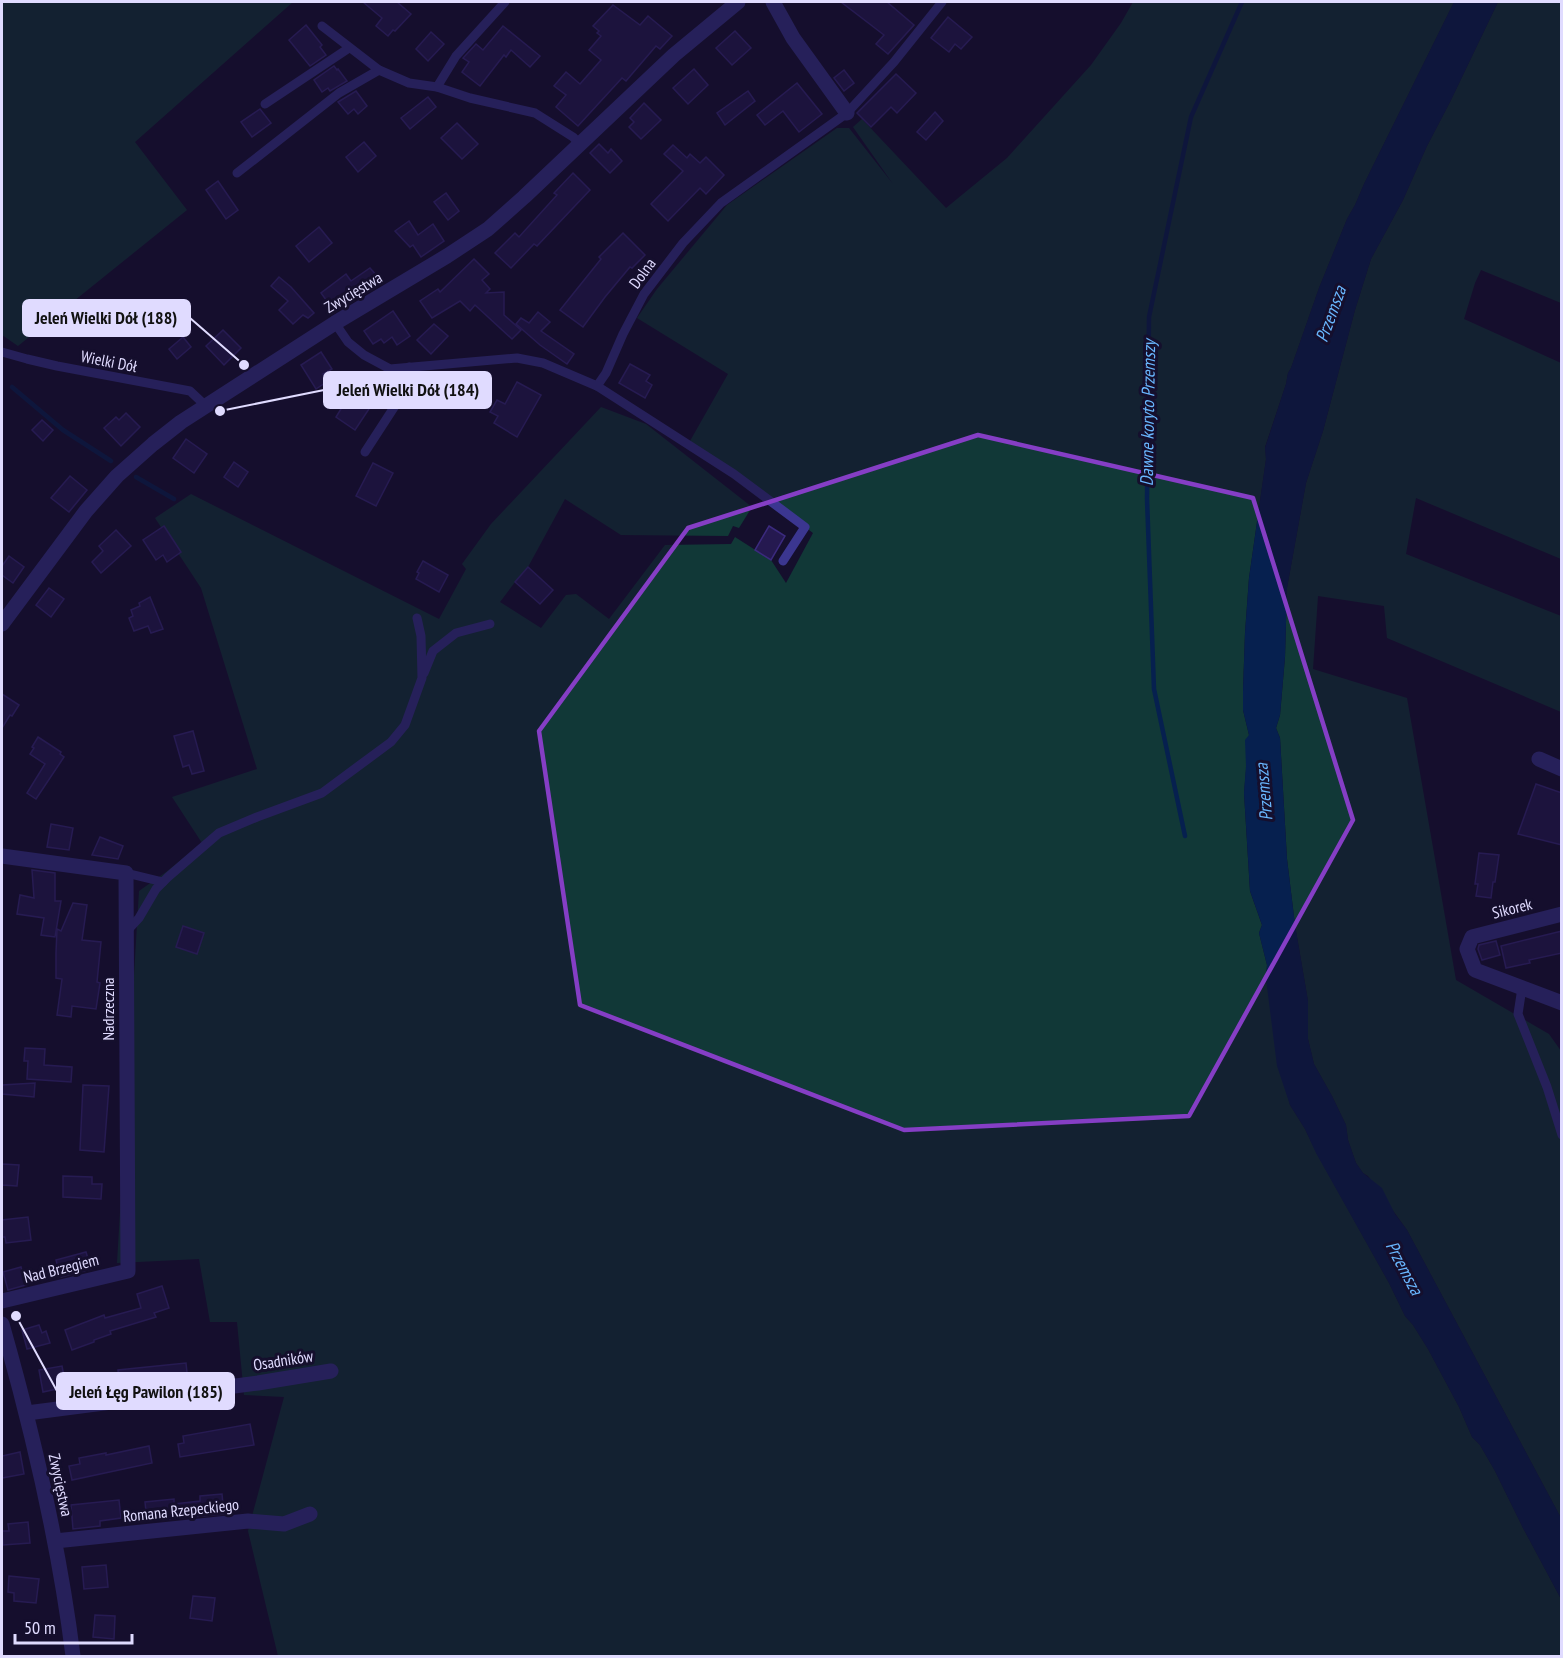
<svg xmlns="http://www.w3.org/2000/svg" width="1563" height="1658" font-family="'PT Sans Narrow',sans-serif">
<rect width="100%" height="100%" fill="#150f2d"/>
<g fill="#113837">
<path d="M2 2H293L135 142 187 210 18 346 2 335Z"/>
<path d="M1133 2H1454L1364 184 1355 205 1347 219 1319 288 1291 368 1288 373 1286 384 1265 447 1266 459 1249 578 1245 633 1243 691V710L1249 735 1244 793 1250 891 1262 925 1259 933 1267 965 1266 979 1285 1087 1290 1105 1305 1129 1317 1154 1389 1283 1405 1316 1413 1325 1428 1349 1459 1407 1472 1437 1480 1445 1495 1471 1523 1528 1561 1599V1656H278L248 1531 284 1397 244 1395 237 1322H210L199 1259 117 1263 139 891 166 872 202 843 172 797 257 769 201 588 155 518 191 494 439 619 466 569 462 564 491 524 601 407 646 424 752 507 739 528 733 526 728 536 621 535 565 499 528 567 515 582 500 602 541 628 566 595 576 594 609 619 665 545 731 544 735 537 771 560 786 583 813 533 690 441 728 374 637 318 657 289 727 205 837 128H849L893 184 853 127 862 119 946 208 1007 158 1091 65 1121 23Z"/>
<path d="M1498 2H1561V303L1481 270 1475 283 1464 319 1561 363V559L1416 498 1406 554 1561 616V712L1387 638 1384 606 1318 596 1313 669 1407 698 1456 980 1549 1034 1561 1051V1518L1407 1230 1368 1176 1363 1173 1356 1163 1348 1140 1346 1125 1332 1096 1314 1064 1308 1039V1001L1295 925 1287 859 1280 738 1276 728 1280 715 1285 657 1287 588 1306 483 1323 431 1355 310 1371 259 1403 200 1427 146 1450 102Z"/>
</g>
<path fill="#06204f" d="M1454 2H1498L1450 102 1427 146 1403 200 1371 259 1355 310 1323 431 1306 483 1287 588 1285 657 1280 715 1276 728 1280 738 1287 859 1295 925 1308 1001V1039L1314 1064 1332 1096 1346 1125 1348 1140 1356 1163 1363 1173 1382 1188 1395 1214 1407 1230 1561 1518V1599L1523 1528 1495 1471 1480 1445 1472 1437 1459 1407 1428 1349 1413 1325 1405 1316 1389 1283 1316 1153 1305 1129 1290 1105 1277 1066 1266 979 1267 965 1259 933 1262 925 1250 891 1244 793 1246 766 1245 740 1249 735 1243 710V691L1245 633 1249 578 1266 459 1265 448 1286 384 1288 373 1291 368 1319 288 1347 219 1355 205 1364 184Z"/>
<g fill="none" stroke-linecap="round" stroke-linejoin="round">
<g stroke="#06204f" stroke-width="4.5">
<path d="M12 387 63 430 111 461"/>
<path d="M136 477 174 499"/>
<path d="M1185 836 1154 689 1147 499 1149 317 1191 117 1242 2"/>
</g>
</g>
<g fill="#251950" stroke="#3b2a7e" stroke-width="1.5">
<path d="M363 2H397L411 14 395 31 393 30 388 36 376 26 382 18Z"/>
<path d="M841 2H887L914 25 888 54 876 44 884 35Z"/>
<path d="M613 5 640 25 648 16 672 36 660 49 656 46 626 81 622 78 578 126 556 107 566 95 554 86 566 72 580 84 601 60 589 50 601 36 597 33 599 31 593 26Z"/>
<path d="M948 17 972 37 961 49 955 44 949 52 931 38Z"/>
<path d="M306 25 322 45 320 47 326 55 310 66 289 40Z"/>
<path d="M503 26 540 56 530 67 511 50 506 57 504 55 480 86 462 72 469 62 463 58 476 44 483 50Z"/>
<path d="M735 31 751 48 732 65 716 48Z"/>
<path d="M431 32 444 44 428 61 416 49Z"/>
<path d="M334 66 337 70 338 69 347 81 330 91 328 88 322 92 314 80Z"/>
<path d="M694 69 708 85 688 104 673 88Z"/>
<path d="M844 70 854 83 844 91 834 78Z"/>
<path d="M896 74 916 93 897 113 891 107 871 127 857 113Z"/>
<path d="M797 83 822 114 799 132 783 111 765 125 757 115Z"/>
<path d="M356 91 367 106 358 114 354 109 348 114 338 102Z"/>
<path d="M748 91 755 101 725 125 717 113Z"/>
<path d="M428 97 436 107 410 129 401 118Z"/>
<path d="M644 103 661 120 641 139 629 127 634 122 630 118Z"/>
<path d="M260 109 271 123 252 137 241 122Z"/>
<path d="M935 112 943 121 926 140 917 132Z"/>
<path d="M457 123 478 144 462 159 441 138Z"/>
<path d="M364 142 376 156 358 172 346 157Z"/>
<path d="M599 144 608 153 611 149 622 161 610 173 590 153Z"/>
<path d="M673 145 687 158 690 154 700 163 706 157 724 175 706 194 700 188 668 221 651 204 683 171 664 154Z"/>
<path d="M573 173 590 190 537 246 534 244 511 268 495 253 515 233 519 237 557 195 554 193Z"/>
<path d="M218 181 238 210 226 219 206 190Z"/>
<path d="M446 193 459 211 448 220 434 202Z"/>
<path d="M409 221 418 235 433 224 444 241 421 257 413 245 410 247 395 231Z"/>
<path d="M319 227 332 243 309 262 296 246Z"/>
<path d="M623 233 645 255 632 268 630 267 605 297 583 327 560 310 601 259 599 257Z"/>
<path d="M474 259 489 274 482 280 490 289 486 293 504 292V315L521 330 512 339 475 305 470 311 460 301 432 318 420 301 438 289 440 292Z"/>
<path d="M370 268 377 276 340 303 336 299 329 304 321 293 346 274 351 281Z"/>
<path d="M279 277 291 287 314 313 308 318 303 315 293 324 279 310 288 301 271 286Z"/>
<path d="M393 311 410 336 397 345 392 337 384 343 381 339 373 344 364 331Z"/>
<path d="M538 312 550 322 541 331 574 354 567 364 540 345 516 324 521 318 529 323Z"/>
<path d="M434 324 448 336 431 354 417 340Z"/>
<path d="M223 330 241 348 224 365 206 346Z"/>
<path d="M183 337 191 347 177 359 169 349Z"/>
<path d="M321 352 332 369 323 374 328 381 316 389 301 365Z"/>
<path d="M630 364 650 375 646 381 652 385 645 398 619 383Z"/>
<path d="M517 382 541 395 517 437 494 423 498 416 490 412 497 400 505 404Z"/>
<path d="M355 386 375 400 355 430 336 417Z"/>
<path d="M126 413 140 427 121 446 104 428 116 417 119 420Z"/>
<path d="M42 420 53 430 43 441 32 430Z"/>
<path d="M186 439 207 454 194 473 173 458Z"/>
<path d="M234 462 248 472 238 487 224 477Z"/>
<path d="M373 463 393 473 376 506 356 496Z"/>
<path d="M70 476 87 490 69 512 51 498Z"/>
<path d="M164 526 181 552 167 562 163 555 156 560 143 540Z"/>
<path d="M769 526 785 536 771 560 755 550Z"/>
<path d="M116 530 131 546 101 573 92 562 103 551 99 546Z"/>
<path d="M9 556 24 567 13 583 2 575V566Z"/>
<path d="M423 561 448 575 439 592 416 579 419 573 417 572Z"/>
<path d="M528 567 553 590 540 604 515 582Z"/>
<path d="M49 588 64 599 51 617 36 605Z"/>
<path d="M150 597 163 629 151 633 148 626 134 631 129 618 133 616 131 610 140 606 139 603Z"/>
<path d="M2 694 19 705 12 716 10 715 2 728Z"/>
<path d="M193 731 204 771 192 774 189 765 183 767 174 736Z"/>
<path d="M38 737 61 752 60 754 64 757 36 799 27 793 45 764 30 754 34 748 32 747Z"/>
<path d="M1536 784 1562 793V845L1518 834Z"/>
<path d="M51 824 73 828 69 850 47 847Z"/>
<path d="M100 837 123 846 118 859 92 855Z"/>
<path d="M1479 853 1499 855 1495 882H1493L1491 898 1476 896 1478 884H1475Z"/>
<path d="M32 870 55 873V901H61L55 937 41 935 44 918 17 914 20 895 34 898Z"/>
<path d="M73 903 87 905 82 940 101 942 97 982 100 983 96 1009 72 1006 71 1017 57 1015 62 979 56 978V953L57 929 61 931Z"/>
<path d="M183 926 204 933 197 954 176 947Z"/>
<path d="M1562 931V953L1529 960 1530 963 1506 968 1501 946Z"/>
<path d="M1496 941 1500 955 1482 960 1478 949 1479 945Z"/>
<path d="M25 1048 45 1049 44 1065 72 1067 71 1082 27 1079 28 1061H24Z"/>
<path d="M35 1083 34 1097 2 1094V1085Z"/>
<path d="M83 1085 109 1086 104 1152 80 1150Z"/>
<path d="M2 1164 19 1165 17 1186 2 1185Z"/>
<path d="M63 1176 92 1177V1184H102L101 1199 63 1197Z"/>
<path d="M28 1217 31 1240 6 1243 5 1237H2V1220Z"/>
<path d="M86 1252 91 1269 61 1277 56 1260Z"/>
<path d="M21 1267 26 1285 8 1290 3 1272Z"/>
<path d="M162 1286 169 1308 154 1313 156 1317 110 1331 111 1334 94 1340V1342L72 1350 65 1330 104 1315 105 1318 141 1308 137 1294Z"/>
<path d="M39 1325 42 1333 46 1331 50 1343 27 1349 22 1330Z"/>
<path d="M186 1363 188 1382 120 1391 118 1370Z"/>
<path d="M62 1366 66 1387 43 1392 39 1370Z"/>
<path d="M250 1424 254 1445 180 1457 178 1444 184 1443 183 1436Z"/>
<path d="M149 1446 152 1463 72 1480 69 1466 80 1464 79 1458 106 1453V1455Z"/>
<path d="M20 1452 24 1474 2 1478V1456Z"/>
<path d="M222 1494 224 1514 147 1521 145 1502 174 1499V1504L200 1501V1496Z"/>
<path d="M119 1500 121 1518 100 1521V1526L73 1529 71 1505Z"/>
<path d="M28 1522 30 1543 3 1545 2 1531H9L8 1524Z"/>
<path d="M106 1565 108 1587 84 1589 82 1567Z"/>
<path d="M9 1576 39 1579 36 1603 14 1601V1593L8 1592Z"/>
<path d="M193 1596 215 1598 212 1621 190 1618Z"/>
<path d="M95 1615 115 1616 114 1639 93 1637Z"/>
</g>
<g fill="none" stroke-linecap="round" stroke-linejoin="round">
<g stroke="#3b3690" stroke-width="9">
<path d="M322 26 379 70 409 83 437 87 470 98 535 113 573 137 580 144"/>
<path d="M437 87 456 56 505 2"/>
<path d="M265 104 349 48"/>
<path d="M237 173 339 93 379 70"/>
<path d="M335 323 348 342 364 355 390 369 517 358 543 363 597 386 606 373 623 334 644 294 683 243 721 203 847 113 894 62 942 2"/>
<path d="M2 352 27 359 57 366 190 391 207 407"/>
<path d="M597 386 734 474 805 527 783 561"/>
<path d="M365 452 404 392 409 367"/>
<path d="M424 673 433 651 456 633 490 624"/>
<path d="M126 873 163 882"/>
<path d="M126 932 139 918 156 889 168 877 219 833 257 817 322 793 391 742 405 725 422 678 421 636 417 618"/>
<path d="M1522 988 1518 1014 1547 1087 1562 1135"/>
</g>
<g stroke="#3b3690" stroke-width="15">
<path d="M773 2 793 38 847 113"/>
<path d="M1539 759 1562 769"/>
<path d="M2 856 126 873 128 1271 2 1301"/>
<path d="M1562 914 1472 937 1467 949 1475 970 1562 1003"/>
<path d="M27 1413 258 1383 331 1371"/>
<path d="M55 1541 248 1521 284 1524 310 1514"/>
</g>
<g stroke="#3b3690" stroke-width="15">
<path d="M2 624 86 511 117 476 153 444 181 422 335 323 447 256 488 229 524 197 674 55 738 2"/>
<path d="M2 1324C33 1433 59 1544 73 1656"/>
</g>
</g>
<path d="M0 0H1563V1658H0ZM978 435 1253 498 1353 820 1189 1116 904 1130 580 1005 539 731 688 528Z" fill="#150f2d" fill-opacity=".55" fill-rule="evenodd"/>
<path fill="none" stroke="#853ec5" stroke-width="4.5" stroke-linejoin="round" d="M978 435 1253 498 1353 820 1189 1116 904 1130 580 1005 539 731 688 528Z"/>
<g text-anchor="middle" stroke-width="6" stroke-linejoin="round" paint-order="stroke">
<g font-size="16" fill="#e0dbff" stroke="#150f2d">
<text transform="translate(642 273) rotate(-54)" y="6">Dolna</text>
<text transform="translate(353 292) rotate(-31)" y="6">Zwycięstwa</text>
<text transform="translate(109 361) rotate(11)" y="6">Wielki Dół</text>
<text transform="translate(1512 908) rotate(-14)" y="6">Sikorek</text>
<text transform="translate(108 1009) rotate(-90)" y="6">Nadrzeczna</text>
<text transform="translate(61 1268) rotate(-14)" y="6">Nad Brzegiem</text>
<text transform="translate(283 1360) rotate(-9)" y="6">Osadników</text>
<text transform="translate(61 1485) rotate(78)" y="6">Zwycięstwa</text>
<text transform="translate(181 1510) rotate(-6)" y="6">Romana Rzepeckiego</text>
</g>
<g font-size="18" font-style="italic" fill="#69b7ff" stroke="#150f2d">
<text transform="translate(1331 314) rotate(-70)" y="6">Przemsza</text>
<text transform="translate(1148 413) rotate(-89)" y="6">Dawne koryto Przemszy</text>
<text transform="translate(1264 792) rotate(-95)" y="6">Przemsza</text>
<text transform="translate(1404 1268) rotate(62)" y="6">Przemsza</text>
</g>
</g>
<path fill="none" stroke="#e0dbff" stroke-width="2" d="M244 365L190 318M220 411L324 390M16 1316L57 1391"/>
<g fill="#e0dbff" stroke="#150f2d" stroke-width="2">
<circle cx="244" cy="365" r="6"/>
<circle cx="220" cy="411" r="6"/>
<circle cx="16" cy="1316" r="6"/>
</g>
<g fill="#e0dbff" stroke="#e0dbff" stroke-width="2">
<rect x="23" y="300" width="167" height="36" rx="6"/>
<rect x="324" y="372" width="167" height="36" rx="6"/>
<rect x="57" y="1373" width="177" height="36" rx="6"/>
</g>
<g font-size="18" text-anchor="middle" font-weight="bold" fill="#111">
<text x="106" y="324">Jeleń Wielki Dół (188)</text>
<text x="408" y="396">Jeleń Wielki Dół (184)</text>
<text x="146" y="1398">Jeleń Łęg Pawilon (185)</text>
</g>
<rect width="1563" height="1658" fill="none" stroke="#e0dbff" stroke-width="6"/>
<path d="M15 1634v9h117v-9" fill="none" stroke="#e0dbff" stroke-width="3"/>
<text x="24" y="1634" font-size="18" fill="#e0dbff" stroke="#150f2d" stroke-width="4.5" paint-order="stroke">50 m</text>
</svg>
